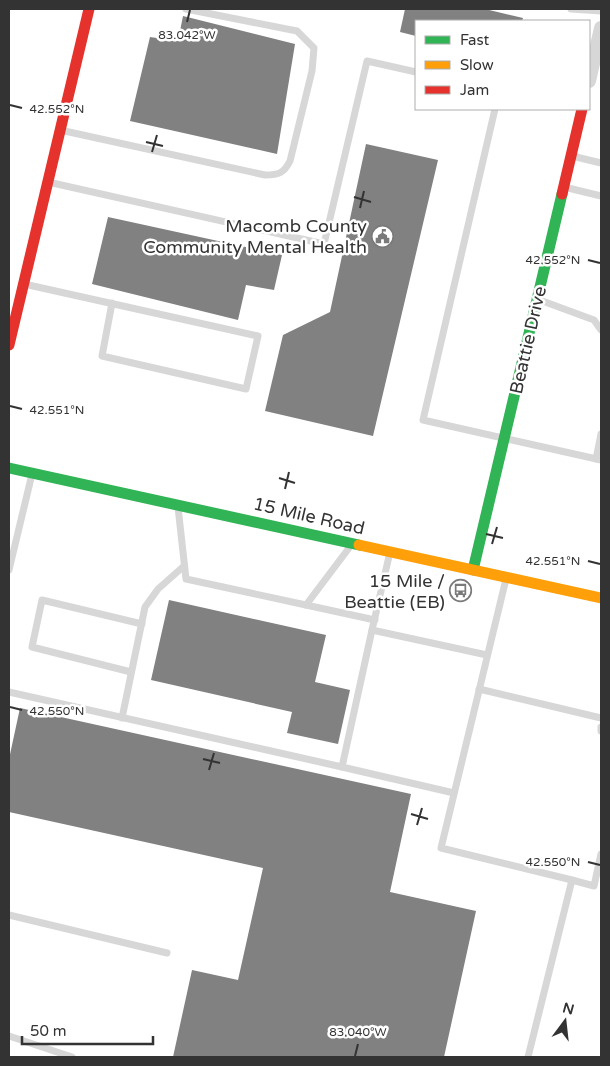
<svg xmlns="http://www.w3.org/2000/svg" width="610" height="1066" font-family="'Varela Round',sans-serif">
<rect width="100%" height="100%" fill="#fff"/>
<g fill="#818181">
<path d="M405 9H485L523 18 522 21H416V36L400 32Z"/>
<path d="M183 16 295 44 277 154 130 121 150 37 178 41Z"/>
<path d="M366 144 438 160 373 436 265 411 283 335 330 312Z"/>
<path d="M108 217 282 255 274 290 246 285 238 320 92 284Z"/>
<path d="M169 600 326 635 315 682 350 690 338 744 287 733 292 712 151 680Z"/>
<path d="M20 708 411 794 390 892 476 911 444 1057H173L192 970 238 980 263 868 9 812V759Z"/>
</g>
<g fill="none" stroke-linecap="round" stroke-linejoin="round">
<g stroke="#d7d7d7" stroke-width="7">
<path d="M571 9 601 11"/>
<path d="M495 109 423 420 601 460"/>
<path d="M60 130 265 175C279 175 284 173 290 161L312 71 314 48 297 31 186 9"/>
<path d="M572 156 601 163"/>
<path d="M48 182 324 244 367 61 416 72"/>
<path d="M564 187 601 196"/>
<path d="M24 284 258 336 246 389 102 356 112 303"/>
<path d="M537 299 594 320 601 330"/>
<path d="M596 459 601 434"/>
<path d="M178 507 186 579 306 605 352 544"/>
<path d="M390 552 372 630 487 655"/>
<path d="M9 570 32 474"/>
<path d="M506 579 441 848 572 880 528 1057"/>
<path d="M306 605 375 620"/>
<path d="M372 630 342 767 454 793"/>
<path d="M131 672 32 647 42 600 142 624"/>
<path d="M479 689 601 718"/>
<path d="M9 692 342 767"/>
<path d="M122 718 145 607 158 589 184 566"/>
<path d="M601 727V731"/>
<path d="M572 880 594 886 601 854"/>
<path d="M9 915 167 953"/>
<path d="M9 1036 72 1057"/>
</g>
<path stroke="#d7d7d7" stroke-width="14" d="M589 81 601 28"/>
<g stroke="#30b455" stroke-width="11">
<path d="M9 468 359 545"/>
<path d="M473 570 562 194"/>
</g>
<path stroke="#ff9f0a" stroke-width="11" d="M359 545 601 598"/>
<g stroke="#e5322d" stroke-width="11">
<path d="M562 194 582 109"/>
<path d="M9 345 89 9"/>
</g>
</g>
<path fill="none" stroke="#333" stroke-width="2" d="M187 22 190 10M10 105 22 108M146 142 163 146M152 152 157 135M354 197 371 202M360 208 364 191M588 260 600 263M10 406 22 409M279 478 295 483M285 489 289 472M486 534 503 538M492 544 497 527M588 561 600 564M10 707 22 710M203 759 220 763M209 770 214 753M411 814 428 819M417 825 422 808M588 862 600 865M355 1056 358 1044"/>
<defs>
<symbol id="civic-ring" viewBox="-11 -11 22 22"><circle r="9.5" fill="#fff" stroke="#7a7a7a" stroke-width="1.5"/><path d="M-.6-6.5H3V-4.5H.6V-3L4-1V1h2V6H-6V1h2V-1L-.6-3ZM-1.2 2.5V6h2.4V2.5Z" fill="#7a7a7a"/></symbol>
<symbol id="bus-ring" viewBox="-11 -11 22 22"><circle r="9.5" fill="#fff" stroke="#7a7a7a" stroke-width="1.5"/><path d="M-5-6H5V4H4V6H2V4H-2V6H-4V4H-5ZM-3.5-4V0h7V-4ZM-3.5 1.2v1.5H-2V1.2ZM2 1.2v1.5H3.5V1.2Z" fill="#7a7a7a"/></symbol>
</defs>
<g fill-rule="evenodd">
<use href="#civic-ring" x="370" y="224" width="25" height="25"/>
<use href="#bus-ring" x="448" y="578" width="25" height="25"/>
</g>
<g text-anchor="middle" stroke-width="5" stroke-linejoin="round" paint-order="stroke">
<g font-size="18" fill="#333" stroke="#fff" text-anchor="end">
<text x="367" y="232">Macomb County<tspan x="367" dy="21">Community Mental Health</tspan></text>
<text x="445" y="587">15 Mile /<tspan x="445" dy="21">Beattie (EB)</tspan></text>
</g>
<g font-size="18" fill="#333" stroke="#fff">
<text transform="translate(528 340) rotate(-77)" y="6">Beattie Drive</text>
<text transform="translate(309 516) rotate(13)" y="6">15 Mile Road</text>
</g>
</g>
<g font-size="12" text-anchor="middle" fill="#333" stroke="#fff" stroke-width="5" stroke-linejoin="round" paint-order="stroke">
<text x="187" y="39">83.042°W</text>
<text x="57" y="113">42.552°N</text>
<text x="553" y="264">42.552°N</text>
<text x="57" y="414">42.551°N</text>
<text x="553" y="565">42.551°N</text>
<text x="57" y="715">42.550°N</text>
<text x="553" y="866">42.550°N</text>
<text x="358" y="1036">83.040°W</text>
</g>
<rect width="610" height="1066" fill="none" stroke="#333333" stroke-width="20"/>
<rect x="415" y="20" width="175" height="90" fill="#ffffff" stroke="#adadad"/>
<rect x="425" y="36" width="25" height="8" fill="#30b455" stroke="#adadad"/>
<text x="460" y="45" font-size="15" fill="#333333">Fast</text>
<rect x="425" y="61" width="25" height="8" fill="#ff9f0a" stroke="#adadad"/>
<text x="460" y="70" font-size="15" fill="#333333">Slow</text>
<rect x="425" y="86" width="25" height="8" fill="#e5322d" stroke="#adadad"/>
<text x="460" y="95" font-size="15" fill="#333333">Jam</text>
<g transform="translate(565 1021) rotate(15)" stroke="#ffffff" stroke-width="4" paint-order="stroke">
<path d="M0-4L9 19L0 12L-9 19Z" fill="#333333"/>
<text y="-8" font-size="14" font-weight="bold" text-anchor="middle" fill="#333333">N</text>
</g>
<path d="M22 1036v8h131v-8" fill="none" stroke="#333333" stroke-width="2.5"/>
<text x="30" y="1036" font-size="15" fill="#333333" stroke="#ffffff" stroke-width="4" paint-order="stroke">50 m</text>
</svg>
